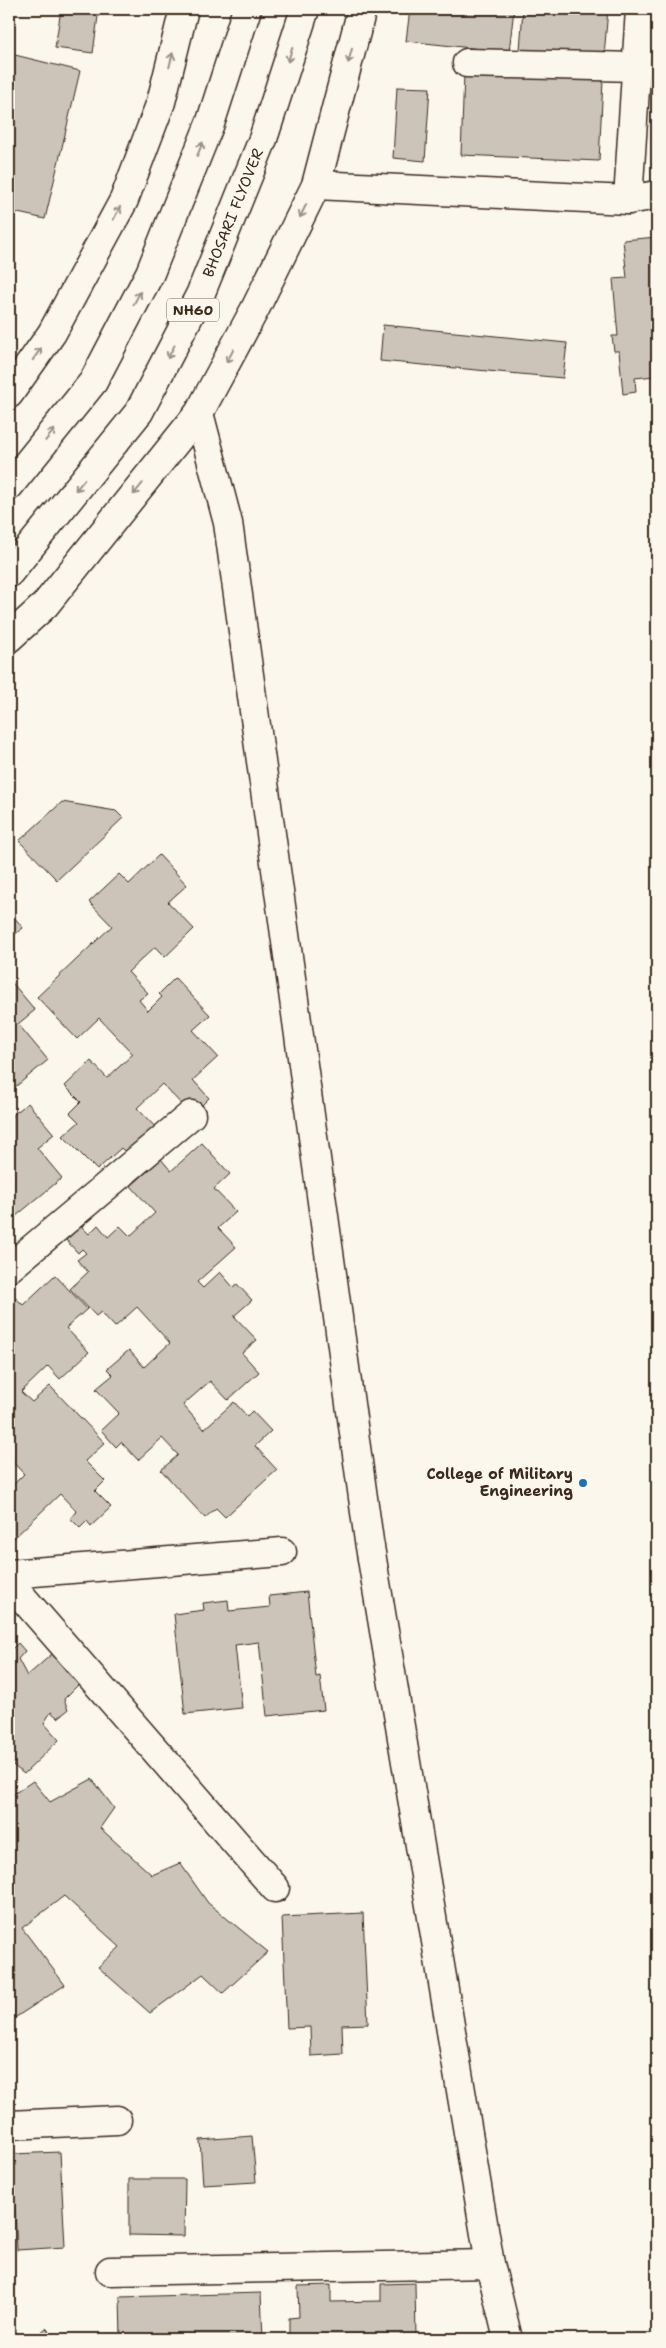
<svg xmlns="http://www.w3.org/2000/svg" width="666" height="2348" font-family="'Shantell Sans',sans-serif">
<rect width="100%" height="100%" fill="#fbf7ec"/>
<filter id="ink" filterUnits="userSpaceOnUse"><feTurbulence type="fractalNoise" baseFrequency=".02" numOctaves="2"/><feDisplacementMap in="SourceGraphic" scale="10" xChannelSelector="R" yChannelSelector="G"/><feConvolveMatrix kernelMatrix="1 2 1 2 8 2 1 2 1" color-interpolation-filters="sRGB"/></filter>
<g filter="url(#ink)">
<g fill="#ccc4b9" stroke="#3b2a1e">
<path d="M61 9H99L93 53 55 48Z"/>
<path d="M410 9H514L509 52 406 41Z"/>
<path d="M523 9H608L604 56 520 50Z"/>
<path d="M11 54 80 71 45 219 9 211V62Z"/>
<path d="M464 74 603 80 599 161 461 155Z"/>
<path d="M397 87 430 88 425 161 393 158Z"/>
<path d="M657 237V369L655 370V376L635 378 636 392 623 394 619 351H614L612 336H618L613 279 627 278 623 240Z"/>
<path d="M383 325 567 343 563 378 380 361Z"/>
<path d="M62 802 116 811 123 818 57 880 19 841Z"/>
<path d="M159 855 187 885 168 902 194 929 165 957 155 947 128 972 148 993 139 1000 148 1011 162 997 159 994 175 978 210 1015 193 1030 218 1057 193 1080 209 1098 192 1115 162 1084 137 1108 161 1133 133 1160 121 1148 97 1170 63 1136 79 1122 70 1113 81 1102 65 1086 91 1061 107 1078 133 1054 99 1018 77 1039 37 997 112 926 89 902 119 874 129 884Z"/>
<path d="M9 911 23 928 9 939Z"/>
<path d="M9 979 35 1010 18 1024 48 1060 9 1092Z"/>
<path d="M28 1103 54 1134 37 1148 62 1178 10 1221 9 1118Z"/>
<path d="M202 1143 230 1174 214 1189 236 1212 218 1228 236 1247 197 1282 203 1288 220 1272 233 1287 237 1284 252 1300 234 1316 257 1340 242 1353 259 1372 228 1400 210 1381 183 1405 204 1429 234 1402 247 1416 252 1411 271 1431 255 1446 277 1470 225 1517 216 1508 205 1518 161 1470 178 1455 162 1438 138 1460 121 1442 116 1447 101 1430 119 1413 96 1389 113 1375 107 1369 129 1350 144 1367 170 1343 137 1307 115 1327 101 1312 96 1316 70 1289 88 1272 77 1260 86 1253 82 1249 78 1253 66 1240 81 1226 89 1234 98 1225 108 1237 120 1226 130 1236 155 1213 131 1186 161 1159 171 1171Z"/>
<path d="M55 1275 87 1309 66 1328 89 1352 60 1379 48 1366 21 1392 32 1402 50 1386 105 1443 85 1461 105 1481 95 1491 111 1507 91 1526 87 1521 80 1528 70 1518 77 1512 60 1494 12 1540 9 1537V1489L24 1474 9 1458V1293L10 1292 23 1305Z"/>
<path d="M307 1592 316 1677 320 1676 324 1710 267 1716 259 1642 235 1645 242 1708 185 1714 174 1614 204 1610 203 1603 228 1600 229 1611 270 1607 269 1596Z"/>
<path d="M18 1643 25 1651 18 1659 27 1676 52 1654 80 1683 64 1699 68 1710 58 1718 51 1712 44 1723 59 1740 24 1774 9 1762V1645L12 1649Z"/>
<path d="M92 1779 114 1808 100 1828 152 1875 180 1863 208 1903 268 1952 223 1993 203 1974 150 2013 98 1967 120 1947 64 1896 22 1928 65 1985 13 2019 9 2016V1877L15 1872 9 1863V1797L33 1781 50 1802Z"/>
<path d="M363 1913 368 2024 342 2025 343 2054 311 2056 310 2027 287 2028 282 1917Z"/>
<path d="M252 2136 256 2182 203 2185 200 2140Z"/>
<path d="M60 2152 65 2247 17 2250 12 2154Z"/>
<path d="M129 2179H185L184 2236 129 2235Z"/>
<path d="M415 2283 416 2339H289V2318L299 2317 298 2286 331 2285V2302L381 2301V2284Z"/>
<path d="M261 2293 263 2339H121L120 2297Z"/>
<path d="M46 2328 56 2339H33Z"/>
</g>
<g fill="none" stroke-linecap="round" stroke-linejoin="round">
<defs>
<g id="minor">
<path d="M467 63 636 67"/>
<path d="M316 185 628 200 657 195"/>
<path d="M628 200 640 9"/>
<path d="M199 413 228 523 369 1541 490 2264 508 2339"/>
<path d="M9 1268 191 1115"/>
<path d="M9 1574 282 1552"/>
<path d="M9 1582 275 1888"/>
<path d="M9 2125 117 2120"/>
<path d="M110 2271 490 2264"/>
</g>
<g id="major">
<path d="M9 394 52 333 124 200 161 102 184 9"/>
<path d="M9 638 45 605 199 413 255 309 316 185 362 9"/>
</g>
<g id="highway">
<path d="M9 486 93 382 150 273 211 121 247 9"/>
<path d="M9 573 139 412 200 295 263 139 305 9"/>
</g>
</defs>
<use href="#minor" stroke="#3b2a1e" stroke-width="31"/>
<use href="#major" stroke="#3b2a1e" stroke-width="31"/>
<use href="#highway" stroke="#3b2a1e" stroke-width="31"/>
<use href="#minor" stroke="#fbf7ec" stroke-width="28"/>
<use href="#major" stroke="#fbf7ec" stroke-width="28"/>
<use href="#highway" stroke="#fbf7ec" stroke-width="28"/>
</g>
<defs><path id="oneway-shaft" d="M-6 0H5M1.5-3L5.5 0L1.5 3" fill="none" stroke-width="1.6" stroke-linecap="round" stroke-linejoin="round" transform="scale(1.25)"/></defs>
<g stroke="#9b9085">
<use href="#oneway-shaft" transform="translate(290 55) rotate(108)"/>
<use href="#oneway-shaft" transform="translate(350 56) rotate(105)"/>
<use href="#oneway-shaft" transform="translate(171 60) rotate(-76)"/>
<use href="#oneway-shaft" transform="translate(200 149) rotate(-68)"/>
<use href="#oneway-shaft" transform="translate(303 211) rotate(116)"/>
<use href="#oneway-shaft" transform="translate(117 213) rotate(-62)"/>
<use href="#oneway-shaft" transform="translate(137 298) rotate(-62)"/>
<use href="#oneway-shaft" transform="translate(171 352) rotate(118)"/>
<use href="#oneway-shaft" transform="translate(37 354) rotate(-55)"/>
<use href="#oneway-shaft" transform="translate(230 356) rotate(118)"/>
<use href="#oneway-shaft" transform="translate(50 435) rotate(-51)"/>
<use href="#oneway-shaft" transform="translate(80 485) rotate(129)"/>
<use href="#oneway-shaft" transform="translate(138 489) rotate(129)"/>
</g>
</g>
<circle fill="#1f6fb2" stroke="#fbf7ec" stroke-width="2" cx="583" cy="1483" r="5"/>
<g text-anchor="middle" stroke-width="4" stroke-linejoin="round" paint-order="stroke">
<rect fill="#fbf7ec" stroke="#75685c" stroke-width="1" x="167" y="298.5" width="52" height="23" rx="4"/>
<g font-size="14" font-weight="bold" fill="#3b2a1e">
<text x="193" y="315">NH60</text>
</g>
<g font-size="15" fill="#3b2a1e" stroke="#fbf7ec">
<text transform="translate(233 213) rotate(-68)" y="5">BHOSARI FLYOVER</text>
</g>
<g font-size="15" font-weight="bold" fill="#3b2a1e" stroke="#fbf7ec" text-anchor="end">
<text x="573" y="1479">College of Military<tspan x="573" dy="17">Engineering</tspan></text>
</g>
</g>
<rect width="666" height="2348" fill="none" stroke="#fbf7ec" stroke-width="30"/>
<rect x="15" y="15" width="636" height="2318" fill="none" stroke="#3b2a1e" stroke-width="2" filter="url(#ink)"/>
</svg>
